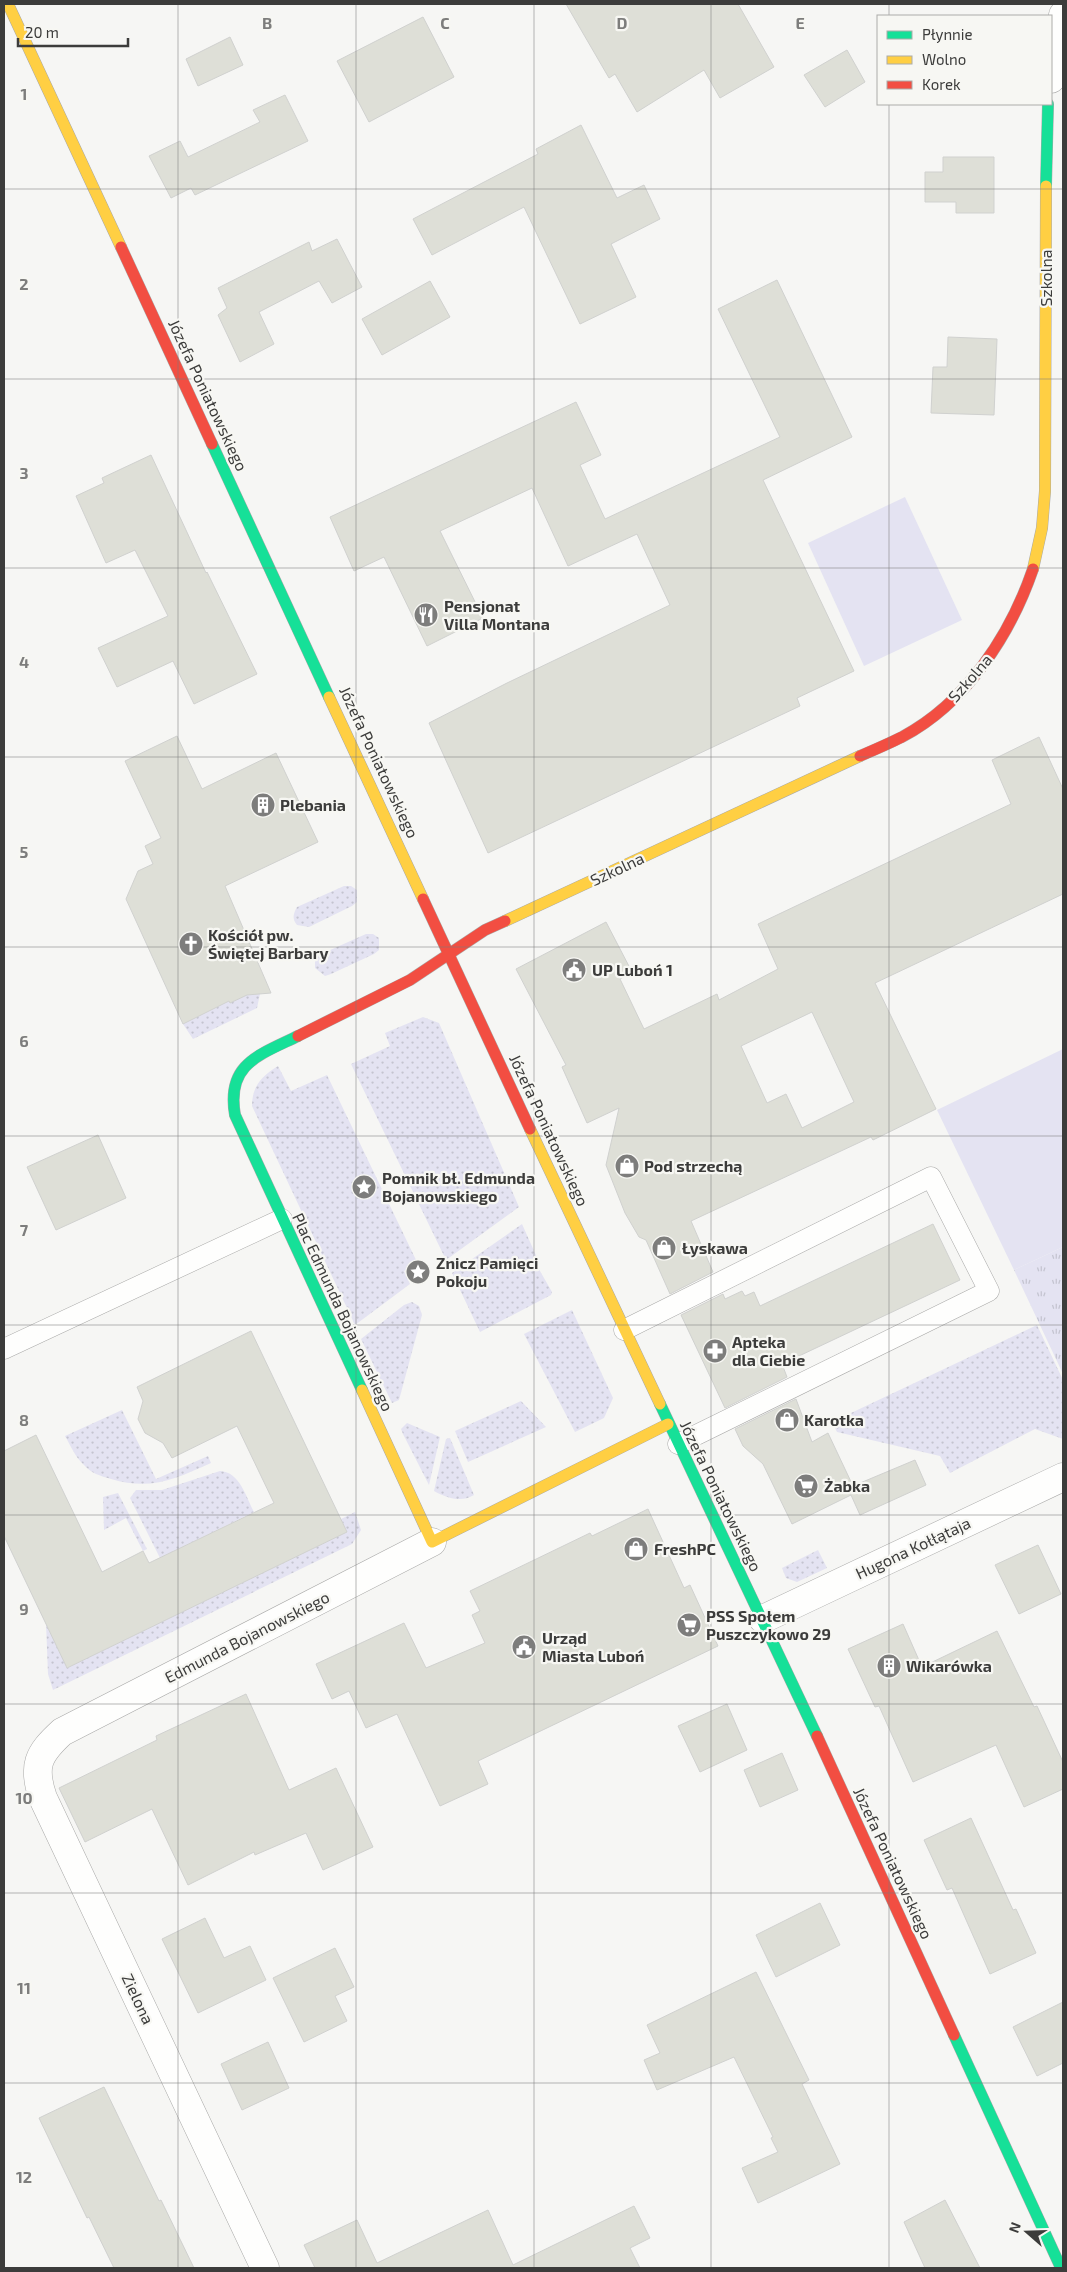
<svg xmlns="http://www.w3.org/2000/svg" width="1067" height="2272" font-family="'Exo 2',sans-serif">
<defs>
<pattern id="grass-dots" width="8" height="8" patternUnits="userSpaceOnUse" patternTransform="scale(1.25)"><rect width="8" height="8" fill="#e4e3f2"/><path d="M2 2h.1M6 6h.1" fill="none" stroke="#c4c4d0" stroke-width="1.8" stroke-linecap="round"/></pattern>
<pattern id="park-tufts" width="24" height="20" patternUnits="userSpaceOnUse" patternTransform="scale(1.25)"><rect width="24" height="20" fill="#e4e3f2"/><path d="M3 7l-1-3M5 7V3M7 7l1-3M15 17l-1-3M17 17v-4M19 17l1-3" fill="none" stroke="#c4c4d0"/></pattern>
</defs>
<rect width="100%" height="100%" fill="#f6f6f4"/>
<g fill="url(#grass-dots)">
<path d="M344 886H351L357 890V902L352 906 309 927 297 925C292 919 293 914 297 907Z"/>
<path d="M366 934H373L379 938V950L374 954 331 974 325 976 315 968V961L319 955Z"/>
<path d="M260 994 257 1008 193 1039 183 1024 229 1001 230 1003 247 995Z"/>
<path d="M423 1017 439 1023 519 1207 446 1260 351 1064 390 1046 385 1033Z"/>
<path d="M278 1066 291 1091 327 1075 417 1262 404 1271 410 1284 355 1325 252 1106C252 1086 262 1076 278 1066Z"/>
<path d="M522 1224 539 1262 536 1264 552 1292 551 1295 480 1332 452 1273Z"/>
<path d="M412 1302 419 1306 422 1315 399 1400 392 1403 361 1339 404 1305Z"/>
<path d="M572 1310 613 1398 604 1418 575 1432 524 1334Z"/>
<path d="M1037 1325 1063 1380V1439L1035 1429 950 1473 940 1456 837 1432 832 1422Z"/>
<path d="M521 1401 546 1427 468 1462 455 1431Z"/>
<path d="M122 1410 156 1479 208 1456 211 1463C175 1479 151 1491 111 1479 100 1476 91 1473 84 1465 75 1457 71 1446 65 1436Z"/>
<path d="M407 1423 440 1437 429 1485 403 1434 401 1429Z"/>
<path d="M450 1438 474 1495C461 1503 447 1498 434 1491L446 1439Z"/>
<path d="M220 1471C240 1472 246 1497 254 1512L160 1558 130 1498 136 1490H162Z"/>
<path d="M118 1493 147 1549 143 1551 126 1518 104 1530 103 1497Z"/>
<path d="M355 1512 361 1530 352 1544 53 1690 48 1674 46 1623 67 1668 347 1532 341 1519Z"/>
<path d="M818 1550 827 1568 797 1582 786 1578 782 1568Z"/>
</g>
<path fill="url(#park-tufts)" d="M1063 1247V1374L1014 1270Z"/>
<g fill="#e4e3f2">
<path d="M905 497 962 620 864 666 808 543Z"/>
<path d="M1063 1049V1247L1014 1270 937 1110Z"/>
</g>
<g fill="#dedfd7" stroke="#d0d1cf" fill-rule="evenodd">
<path d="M566 4H738L774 67 720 98 704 70 637 112 615 74 609 78Z"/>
<path d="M423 17 454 77 369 122 337 61Z"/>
<path d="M230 37 243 65 198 86 186 59Z"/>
<path d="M847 50 865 82 825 107 804 75Z"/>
<path d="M285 95 308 141 195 195 191 188 171 198 149 156 180 141 188 157 260 122 253 110Z"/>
<path d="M581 125 617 198 644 185 660 219 611 244 636 297 580 324 524 207 432 255 413 219 538 154 536 149Z"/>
<path d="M943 157H994V213H956V202H925V172H943Z"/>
<path d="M337 239 362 287 332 303 319 281 259 312 274 344 240 362 218 315 227 308 218 288 309 242 312 251Z"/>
<path d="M777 280 852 437 763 480 854 671 797 698 800 706 488 853 429 723 507 683 670 605 637 534 568 566 532 488 440 531 483 618 427 646 384 557 354 571 330 517 576 402 601 455 580 465 605 519 780 437 718 309Z"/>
<path d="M430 281 450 317 382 355 362 319Z"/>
<path d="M948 337 997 339 994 415 931 413 933 367H947Z"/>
<path d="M151 455 206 573 207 572 257 674 194 704 173 661 117 687 98 648 168 616 135 550 106 563 76 496 104 483 102 478Z"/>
<path d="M177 736 202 789 276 753 318 842 225 886 271 993 247 995 230 1003 229 1001 183 1024 126 899 138 871 153 864 145 846 161 838 125 761Z"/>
<path d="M1039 737 1063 789V894L875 983 936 1109 873 1140 871 1137 691 1221 713 1272 670 1294 646 1240 639 1237 625 1213 606 1165 619 1108 587 1123 562 1067 566 1065 516 969 606 922 632 972 620 979 644 1029 717 994 719 1000 778 969 758 924 1011 804 992 760ZM812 1012 854 1102 802 1128 786 1094 767 1103 741 1046Z"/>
<path d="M98 1135 126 1198 56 1230 27 1167Z"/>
<path d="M933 1224 960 1280 782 1364 787 1377 725 1408 681 1315 723 1294 725 1299 742 1291 745 1296 754 1292 760 1306Z"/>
<path d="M251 1331 347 1532 67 1668 4 1536V1451L36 1435 102 1572 143 1551 149 1563 274 1503 237 1426 172 1458 163 1443 145 1433 138 1419 143 1401 137 1387Z"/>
<path d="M796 1399 812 1442 828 1433 853 1486 915 1460 926 1485 860 1515 851 1495 792 1524 763 1464 743 1446 735 1429Z"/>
<path d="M648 1509 684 1588 690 1585 718 1646 478 1761 488 1784 440 1806 397 1714 366 1728 349 1691 332 1699 316 1664 404 1623 426 1668 485 1643 472 1615 480 1611 470 1591 590 1533 592 1536Z"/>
<path d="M1038 1545 1061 1594 1019 1614 995 1565Z"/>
<path d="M903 1624 922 1667 997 1631 1034 1707 1037 1706 1063 1762V1789L1024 1807 996 1745 913 1782 879 1706 875 1707 848 1649Z"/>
<path d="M246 1694 289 1790 336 1768 373 1847 323 1870 306 1833 255 1855 254 1852 188 1885 152 1809 85 1842 59 1788 157 1740 156 1736Z"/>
<path d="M727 1704 747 1750 700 1772 678 1726Z"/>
<path d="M782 1753 798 1790 760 1807 744 1770Z"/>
<path d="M971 1818 1013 1910 1016 1909 1036 1953 990 1974 952 1888 947 1890 924 1840Z"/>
<path d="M820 1903 840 1945 776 1977 756 1935Z"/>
<path d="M205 1918 224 1958 250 1946 266 1980 198 2013 162 1939Z"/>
<path d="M335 1948 354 1987 335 1996 347 2021 304 2042 273 1978Z"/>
<path d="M756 1972 809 2080 802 2084 840 2164 758 2203 742 2168 778 2152 771 2138 773 2137 734 2057 657 2090 644 2060 660 2053 647 2025Z"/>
<path d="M1063 2002V2063L1037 2076 1013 2027Z"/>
<path d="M268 2042 289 2088 242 2110 221 2064Z"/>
<path d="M104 2087 159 2201 161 2200 194 2268H114L89 2217 87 2218 39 2118Z"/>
<path d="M945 2200 980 2268H925L904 2222Z"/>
<path d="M634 2206 650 2238 630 2248 640 2268H315L304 2245 357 2220 377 2263 488 2210 513 2265Z"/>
</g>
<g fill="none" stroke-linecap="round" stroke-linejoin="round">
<defs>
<g id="lane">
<path d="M624 1330 931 1177 989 1291 678 1444"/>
<path d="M4 1349 282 1219"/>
</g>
<g id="street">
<path d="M1051 79 1063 15"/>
<path d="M763 1619 1063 1477"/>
<path d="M265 2268 43 1798C32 1766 38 1754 62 1732L432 1542"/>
</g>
<g id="fast">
<path d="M1046 186 1048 104"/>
<path d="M212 444 329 697"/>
<path d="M298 1036C259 1055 226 1064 235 1115L362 1390"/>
<path d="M660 1404 817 1736"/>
<path d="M954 2035 1061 2268"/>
</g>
<g id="slow">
<path d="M8 4 121 247"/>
<path d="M1033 569 1042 528 1045 491 1046 186"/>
<path d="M329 697 423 899"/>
<path d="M505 921 860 756"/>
<path d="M530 1129 660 1404"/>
<path d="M362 1390 432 1542 668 1424"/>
</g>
<g id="jam">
<path d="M121 247 212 444"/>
<path d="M860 756C874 750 888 744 902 737 966 703 1010 636 1033 569"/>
<path d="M423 899 530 1129"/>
<path d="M298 1036 410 980 485 930 505 921"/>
<path d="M817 1736 954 2035"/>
</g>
</defs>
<use href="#lane" stroke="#a9a9a8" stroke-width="21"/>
<use href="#street" stroke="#a9a9a8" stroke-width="29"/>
<use href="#fast" stroke="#a9a9a8" stroke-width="12"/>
<use href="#slow" stroke="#a9a9a8" stroke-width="12"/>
<use href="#jam" stroke="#a9a9a8" stroke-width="12"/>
<use href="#lane" stroke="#fefefd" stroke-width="20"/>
<use href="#street" stroke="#fefefd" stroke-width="28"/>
<use href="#fast" stroke="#16e098" stroke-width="11"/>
<use href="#slow" stroke="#ffcf43" stroke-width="11"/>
<use href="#jam" stroke="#f24e42" stroke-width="11"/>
</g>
<path fill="none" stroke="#7d7d7c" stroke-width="1" stroke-opacity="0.55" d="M178 4V2268M356 4V2268M534 4V2268M711 4V2268M889 4V16M889 104V2268M4 189H1063M4 379H1063M4 568H1063M4 757H1063M4 947H1063M4 1136H1063M4 1325H1063M4 1515H1063M4 1704H1063M4 1893H1063M4 2083H1063"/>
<defs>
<symbol id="restaurant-disc" viewBox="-11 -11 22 22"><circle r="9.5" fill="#7d7d7c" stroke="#f7f7f3"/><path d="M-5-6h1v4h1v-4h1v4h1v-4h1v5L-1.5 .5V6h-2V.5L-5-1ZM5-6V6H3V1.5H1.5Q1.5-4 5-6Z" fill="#fff"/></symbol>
<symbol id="building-disc" viewBox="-11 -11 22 22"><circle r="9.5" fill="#7d7d7c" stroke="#f7f7f3"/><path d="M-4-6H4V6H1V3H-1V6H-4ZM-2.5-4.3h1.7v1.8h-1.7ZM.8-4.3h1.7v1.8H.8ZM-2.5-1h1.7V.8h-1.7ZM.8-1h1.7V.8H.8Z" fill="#fff"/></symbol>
<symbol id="church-disc" viewBox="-11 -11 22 22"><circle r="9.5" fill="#7d7d7c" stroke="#f7f7f3"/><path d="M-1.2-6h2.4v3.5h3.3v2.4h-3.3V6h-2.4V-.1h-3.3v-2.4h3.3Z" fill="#fff"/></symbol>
<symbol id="civic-disc" viewBox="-11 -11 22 22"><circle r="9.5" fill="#7d7d7c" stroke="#f7f7f3"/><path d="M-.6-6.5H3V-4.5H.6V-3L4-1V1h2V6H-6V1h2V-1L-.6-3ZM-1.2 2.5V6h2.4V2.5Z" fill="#fff"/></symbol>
<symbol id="shop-disc" viewBox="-11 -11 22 22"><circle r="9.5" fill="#7d7d7c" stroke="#f7f7f3"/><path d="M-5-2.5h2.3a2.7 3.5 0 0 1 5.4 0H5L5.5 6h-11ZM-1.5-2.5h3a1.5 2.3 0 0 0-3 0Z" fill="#fff"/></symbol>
<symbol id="sight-disc" viewBox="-11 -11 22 22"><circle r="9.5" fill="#7d7d7c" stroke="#f7f7f3"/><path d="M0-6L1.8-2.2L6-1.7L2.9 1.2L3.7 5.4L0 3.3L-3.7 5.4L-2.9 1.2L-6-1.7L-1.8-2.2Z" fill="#fff"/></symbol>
<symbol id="pharmacy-disc" viewBox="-11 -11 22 22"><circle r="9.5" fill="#7d7d7c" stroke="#f7f7f3"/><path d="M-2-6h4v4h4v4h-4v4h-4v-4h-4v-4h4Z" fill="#fff"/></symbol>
<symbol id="supermarket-disc" viewBox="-11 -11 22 22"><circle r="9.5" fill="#7d7d7c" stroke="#f7f7f3"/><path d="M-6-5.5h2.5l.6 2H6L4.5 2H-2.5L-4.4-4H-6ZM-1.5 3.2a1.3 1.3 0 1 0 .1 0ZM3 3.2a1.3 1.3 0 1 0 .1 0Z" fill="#fff"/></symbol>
</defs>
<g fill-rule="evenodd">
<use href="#restaurant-disc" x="412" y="601" width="28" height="28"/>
<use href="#building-disc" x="249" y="791" width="28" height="28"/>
<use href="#church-disc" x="177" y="930" width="28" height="28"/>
<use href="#civic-disc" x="560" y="956" width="28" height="28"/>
<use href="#shop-disc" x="613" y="1152" width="28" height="28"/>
<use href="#sight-disc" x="350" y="1173" width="28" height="28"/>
<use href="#shop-disc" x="650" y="1234" width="28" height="28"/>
<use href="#sight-disc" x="404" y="1258" width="28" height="28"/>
<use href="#pharmacy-disc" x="701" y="1337" width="28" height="28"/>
<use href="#shop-disc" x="773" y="1406" width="28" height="28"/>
<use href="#supermarket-disc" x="792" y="1472" width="28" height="28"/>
<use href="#shop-disc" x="622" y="1535" width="28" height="28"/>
<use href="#supermarket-disc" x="675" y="1611" width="28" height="28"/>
<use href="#civic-disc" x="510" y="1633" width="28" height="28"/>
<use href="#building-disc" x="875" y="1652" width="28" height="28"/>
</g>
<g text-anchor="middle" stroke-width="4.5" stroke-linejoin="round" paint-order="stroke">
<g font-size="16" fill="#3c3c3b" stroke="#f7f7f3">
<text transform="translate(1046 278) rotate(-90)" y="6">Szkolna</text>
<text transform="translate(208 395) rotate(65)" y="6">Józefa Poniatowskiego</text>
<text transform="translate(970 678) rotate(-49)" y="6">Szkolna</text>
<text transform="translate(379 762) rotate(65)" y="6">Józefa Poniatowskiego</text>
<text transform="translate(617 869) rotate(-25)" y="6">Szkolna</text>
<text transform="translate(549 1130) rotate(65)" y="6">Józefa Poniatowskiego</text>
<text transform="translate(343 1312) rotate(65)" y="6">Plac Edmunda Bojanowskiego</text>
<text transform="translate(721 1496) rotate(64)" y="6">Józefa Poniatowskiego</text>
<text transform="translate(913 1548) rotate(-25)" y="6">Hugona Kołłątaja</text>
<text transform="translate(247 1637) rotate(-27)" y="6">Edmunda Bojanowskiego</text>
<text transform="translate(893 1863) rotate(65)" y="6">Józefa Poniatowskiego</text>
<text transform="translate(138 1999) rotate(65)" y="6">Zielona</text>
</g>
<g font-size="16" font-weight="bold" fill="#3c3c3b" stroke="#f7f7f3" text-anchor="start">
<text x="444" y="612">Pensjonat<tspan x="444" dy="18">Villa Montana</tspan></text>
<text x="280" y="811">Plebania</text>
<text x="208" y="941">Kościół pw.<tspan x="208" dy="18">Świętej Barbary</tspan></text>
<text x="592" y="976">UP Luboń 1</text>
<text x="644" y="1172">Pod strzechą</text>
<text x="382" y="1184">Pomnik bł. Edmunda<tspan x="382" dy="18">Bojanowskiego</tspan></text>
<text x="682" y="1254">Łyskawa</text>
<text x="436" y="1269">Znicz Pamięci<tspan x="436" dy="18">Pokoju</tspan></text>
<text x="732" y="1348">Apteka<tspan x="732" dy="18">dla Ciebie</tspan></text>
<text x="804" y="1426">Karotka</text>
<text x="824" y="1492">Żabka</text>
<text x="654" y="1555">FreshPC</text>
<text x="706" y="1622">PSS Społem<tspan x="706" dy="18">Puszczykowo 29</tspan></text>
<text x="542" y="1644">Urząd<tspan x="542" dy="18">Miasta Luboń</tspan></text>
<text x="906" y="1672">Wikarówka</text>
</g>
</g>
<g font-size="16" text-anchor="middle" font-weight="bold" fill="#7d7d7c" stroke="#f7f7f3" stroke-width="4.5" stroke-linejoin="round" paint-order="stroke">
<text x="267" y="29">B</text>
<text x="445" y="29">C</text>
<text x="622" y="29">D</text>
<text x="800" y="29">E</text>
<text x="24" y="100">1</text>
<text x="24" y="290">2</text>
<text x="24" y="479">3</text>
<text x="24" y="668">4</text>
<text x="24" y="858">5</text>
<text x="24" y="1047">6</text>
<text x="24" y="1236">7</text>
<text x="24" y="1426">8</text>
<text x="24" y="1615">9</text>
<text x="24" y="1804">10</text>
<text x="24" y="1994">11</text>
<text x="24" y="2183">12</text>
</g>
<rect width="1067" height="2272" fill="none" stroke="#3c3c3b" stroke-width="10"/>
<rect x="877" y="15" width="175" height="90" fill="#f7f7f3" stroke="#acaca9"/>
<rect x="887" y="31" width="25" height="8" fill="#16e098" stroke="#acaca9"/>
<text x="922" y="40" font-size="15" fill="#3c3c3b">Płynnie</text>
<rect x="887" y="56" width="25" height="8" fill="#ffcf43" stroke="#acaca9"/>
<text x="922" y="65" font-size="15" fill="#3c3c3b">Wolno</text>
<rect x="887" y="81" width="25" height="8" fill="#f24e42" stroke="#acaca9"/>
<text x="922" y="90" font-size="15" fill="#3c3c3b">Korek</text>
<g transform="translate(1027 2232) rotate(290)" stroke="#f7f7f3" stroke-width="4" paint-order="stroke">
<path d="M0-4L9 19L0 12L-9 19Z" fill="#3c3c3b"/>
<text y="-8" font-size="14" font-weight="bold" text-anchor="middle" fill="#3c3c3b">N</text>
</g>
<path d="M18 38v8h110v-8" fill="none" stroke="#3c3c3b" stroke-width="2.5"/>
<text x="25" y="38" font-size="15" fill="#3c3c3b" stroke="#f7f7f3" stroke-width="4" paint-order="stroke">20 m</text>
</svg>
